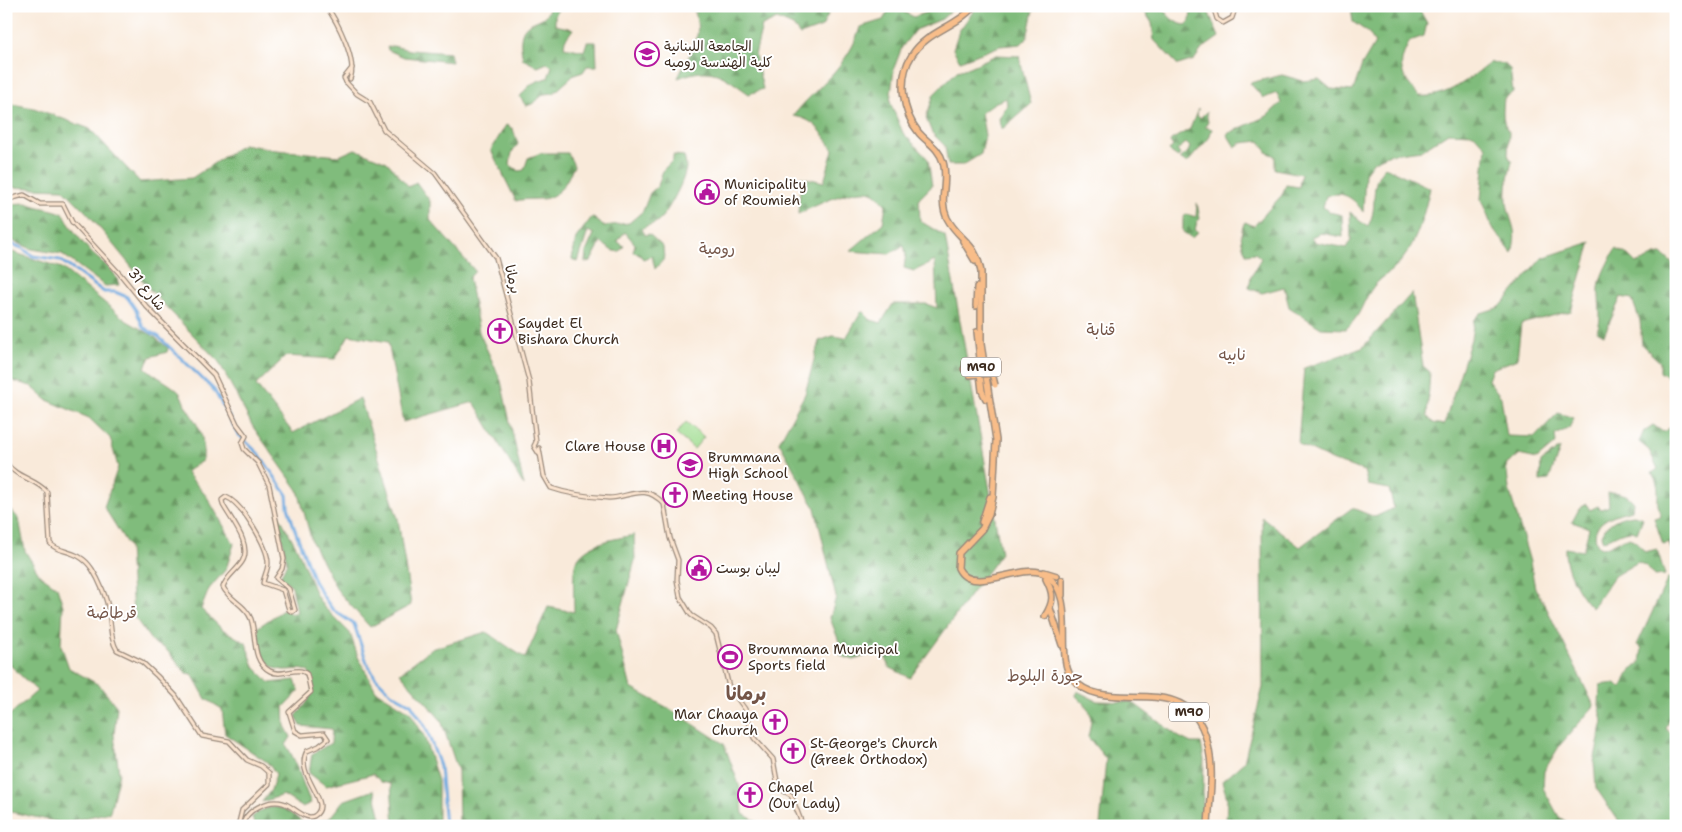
<svg xmlns="http://www.w3.org/2000/svg" width="1682" height="832" font-family="'Shantell Sans','Playpen Sans Arabic',sans-serif">
<defs>
<pattern id="forest-firs" width="22" height="20" patternUnits="userSpaceOnUse" patternTransform="scale(1.25)"><rect width="22" height="20" fill="#80bc7b"/><path d="M5 1l3.5 6h-7zM16 11l3.5 6h-7z" fill="#6a9964"/></pattern>
</defs>
<rect width="100%" height="100%" fill="#fff"/>
<filter id="ink" filterUnits="userSpaceOnUse"><feTurbulence type="fractalNoise" baseFrequency=".02" numOctaves="2"/><feDisplacementMap in="SourceGraphic" scale="10" xChannelSelector="R" yChannelSelector="G"/><feConvolveMatrix kernelMatrix="1 2 1 2 8 2 1 2 1" color-interpolation-filters="sRGB"/></filter>
<filter id="wash" filterUnits="userSpaceOnUse"><feTurbulence type="fractalNoise" baseFrequency=".0096" numOctaves="4" result="noise"/><feDisplacementMap in="SourceGraphic" scale="20" xChannelSelector="R" yChannelSelector="G"/><feGaussianBlur stdDeviation="1.12" result="paint"/><feColorMatrix in="noise" values="0 0 0 0 0 0 0 0 0 0 0 0 0 0 0 0 0 1.4 0 .05"/><feComposite in="paint" operator="in"/></filter>
<g filter="url(#wash)">
<rect width="100%" height="100%" fill="#f9eada"/>
<path fill="#a0dd91" stroke="#6e8458" d="M686 422 704 437 694 449 676 434Z"/>
<g fill="url(#forest-firs)" stroke="#5e734c">
<path d="M549 6H559L555 16V25L573 29 565 40 564 47 584 51 587 42H596L597 66H587L583 72 574 75 554 93 544 94 532 104 526 106 520 97C528 85 534 81 548 78L552 66 547 63 538 67 523 59C512 9 547 31 549 6Z"/>
<path d="M693 6H832L822 27 800 35 793 26 777 19 762 26 755 55 763 89 749 94C721 74 712 65 678 78 691 48 705 41 693 6Z"/>
<path d="M891 6 914 17 928 12 929 6H956L942 19 915 30 902 47 894 68 890 102 903 133 928 159 932 186 919 199 920 221 945 236 1001 553 910 678 889 667 883 650 854 660 841 656 840 644 830 618 836 597 815 508 779 442 805 394 819 341 833 336 846 338 862 311 871 320 881 323 893 304H926L937 308 935 261 914 271 904 268 906 254 904 245 889 254 850 251 883 223 886 205C882 201 878 194 872 192 854 186 815 206 798 214L801 177 824 182 833 150C822 132 815 119 793 116 816 87 850 65 860 27L883 20Z"/>
<path d="M977 6H1034L1027 38 1021 44 1000 46 960 61 953 49 959 31Z"/>
<path d="M1141 6H1162C1167 16 1175 24 1186 25L1190 21 1191 9 1206 6 1219 37 1202 49 1194 60 1178 65 1154 40 1152 23Z"/>
<path d="M1351 6H1417L1427 23 1424 36 1410 41C1396 66 1400 75 1419 96 1446 99 1470 78 1491 62L1504 64 1510 69 1513 92 1504 98C1503 111 1501 121 1509 132L1508 155 1512 162C1508 175 1506 188 1507 202 1510 226 1519 227 1512 253L1492 227 1481 199 1486 147 1474 134 1448 133 1422 150 1390 154 1374 161 1365 173 1363 212C1354 198 1343 190 1326 196L1323 207 1329 212 1342 215 1343 237 1321 233 1311 237 1315 242 1346 248 1351 240 1350 212 1361 222 1368 226C1380 205 1367 185 1385 167L1430 188C1424 213 1418 240 1402 260 1393 271 1378 279 1371 290 1360 307 1362 314 1346 329L1321 328 1289 307 1284 287 1262 293 1249 288 1251 277 1261 258 1255 253 1246 254C1241 242 1239 233 1245 222L1254 226 1282 195 1286 185 1299 187 1301 174 1275 169V156L1268 153 1260 141 1241 143 1235 147 1227 134 1267 116 1281 103 1277 93 1263 98 1250 83 1282 75 1303 81 1319 79 1331 89 1353 91 1362 65 1375 43 1369 33 1353 22Z"/>
<path d="M393 46 410 50 450 53 452 62 404 57 388 50 387 47Z"/>
<path d="M996 55 1019 56 1031 104 1002 129 999 119 1007 105 1006 98 994 103 981 113 985 135 981 154 963 165H948L945 146 932 133 926 118 934 94 957 71 970 67Z"/>
<path d="M6 103 34 108 90 129 140 182 192 178 243 144 276 150 339 156 355 149 387 162 409 187 416 182 430 201V220L475 271 469 278 479 332 501 381 524 486 474 402 403 422 388 342 349 335 335 359 286 356 256 385 293 433 360 398 398 519 411 605 370 627 338 591 312 542 298 490 253 427 219 362 152 292 89 215 63 189 6 187Z"/>
<path d="M1198 109 1197 116 1200 118 1206 112 1208 122 1205 127 1212 129 1209 138 1187 163 1180 158 1188 152 1190 147 1186 143 1177 150 1180 155 1178 157 1169 151 1173 146 1170 142 1171 140 1190 129Z"/>
<path d="M506 125 513 129 518 144 512 152 510 165 519 171 524 170 528 158 541 153H568L574 166C568 178 562 194 547 198 542 200 525 198 516 201L491 150Z"/>
<path d="M673 155 684 156C685 161 687 166 685 172 683 183 668 212 659 220 655 225 647 224 642 229L645 235 649 234 663 247 664 259 655 269 652 256 643 259 638 253 633 252 635 244 625 232 617 241 624 246 619 252 611 250 601 242 591 261 585 262 586 252 594 234 588 231 578 262 572 259 576 238 592 217 604 226 629 223 643 211 650 193 658 186 663 170 673 160Z"/>
<path d="M27 203C40 209 52 208 64 214 70 227 79 238 89 250 100 263 115 267 119 285L105 286 62 254 32 249 6 238V204Z"/>
<path d="M1197 203 1200 219 1197 221 1195 230 1198 232 1192 238 1183 232V219L1186 214 1196 217Z"/>
<path d="M1591 242 1571 311 1521 324 1517 359 1492 369 1488 380 1501 397 1507 436 1535 437 1558 413 1574 418 1569 428 1555 435 1556 443 1537 459 1519 455 1506 465 1509 489 1530 562 1535 588 1546 607 1594 706 1560 745 1544 771 1543 788 1559 817 1573 826H1226L1227 798 1222 781 1244 762 1263 687 1262 517 1300 547 1352 508 1375 517 1394 508 1389 489 1368 485 1364 471 1334 461 1298 444 1304 368 1362 348 1412 293 1423 366 1430 372 1427 416 1433 423 1444 425 1471 339 1474 320 1481 313 1500 307 1542 258Z"/>
<path d="M1616 249 1628 255 1636 263C1647 262 1651 254 1662 254L1676 267V382L1660 372V362L1642 345 1640 321 1632 299 1621 297 1604 335 1597 331C1603 316 1598 304 1599 288 1600 275 1609 260 1616 249Z"/>
<path d="M6 250 62 268 127 321 152 335 168 348 167 352 150 357 145 367C155 377 170 383 179 392 183 397 184 405 188 410 201 430 204 435 203 460L186 472 207 497 234 544 226 569 209 589 201 609 222 629 246 643 254 667 270 683 295 680 299 691 284 707 285 726 291 737 286 745C298 763 302 784 311 803L302 807 283 795 262 802 271 790 276 774 267 762 225 734 222 709 206 699 192 674 186 673 165 648 153 643 133 615 129 547 104 507 118 467 110 438 89 418 47 400 31 386 6 379Z"/>
<path d="M1653 425 1663 432 1673 426 1676 429V564L1669 542 1663 544 1654 518 1661 516C1653 497 1664 492 1652 473L1658 469 1649 450 1639 442 1644 431Z"/>
<path d="M1560 448 1549 480 1540 481 1541 462Z"/>
<path d="M1615 492 1626 495 1633 501 1632 510C1613 514 1585 524 1599 547L1603 548C1625 541 1627 528 1645 552L1657 549 1665 575 1654 576 1646 566 1638 562 1614 576 1592 608C1578 594 1564 569 1565 548L1583 551 1589 528 1572 522 1579 509 1586 504 1590 510 1598 506 1601 509 1609 506 1608 493Z"/>
<path d="M6 505 19 519 25 551 40 575 57 587 63 606 61 645 69 668 99 685 117 707 114 735 119 773 110 812 63 823 6 811V718L37 691 11 666 6 655Z"/>
<path d="M277 512 297 548 316 595 323 606 350 633 358 657 376 691 410 712 424 736 438 781V826H394L391 784 381 782 373 774 326 786 309 773 312 754 331 743 332 729 301 726 296 716C309 701 318 690 308 671 299 668 293 670 285 670 262 670 260 646 257 628L286 608 290 614 297 613 292 586 280 577 287 563Z"/>
<path d="M1634 515 1643 518 1637 533C1625 527 1614 538 1603 541L1601 535C1608 522 1619 516 1634 515Z"/>
<path d="M634 535 635 560 616 630 631 688 670 709 724 744 740 788 743 814 759 823 757 826H459L458 771 441 720 400 673 431 649 486 632 525 658 548 607 574 612C574 600 572 572 576 562 585 542 616 539 634 535Z"/>
<path d="M1668 578 1676 579V702L1666 729 1676 736V749L1671 755 1676 768V826H1653L1647 822 1644 826H1622L1596 788 1594 762 1603 721 1599 705 1600 685 1616 683 1621 688 1630 671 1640 663 1642 648 1637 645Z"/>
<path d="M1077 691 1097 701 1132 702 1179 737 1191 743H1201L1204 760 1202 826H1100L1106 759 1088 737C1093 714 1093 712 1076 696Z"/>
<path d="M374 790 383 826H255L252 817C275 798 287 810 306 825L329 819 343 801Z"/>
</g>
<g fill="none" stroke-linecap="round" stroke-linejoin="round">
<path stroke="#6ea9df" stroke-width="3" d="M6 242 22 248 33 256 60 260 104 292H115L127 297 136 310 143 327 159 337 214 390 239 435 260 455 287 495 288 507 294 527 314 581 325 599 333 610 354 624 367 663 375 677 391 693 411 704 426 728 440 766 445 826"/>
</g>
</g>
<g filter="url(#ink)">
<g fill="none" stroke-linecap="round" stroke-linejoin="round">
<defs>
<g id="secondary">
<path d="M326 6C337 21 358 61 350 79"/>
<path d="M1213 6 1217 19 1223 23 1232 18 1236 6"/>
<path d="M346 82 357 94 370 102 384 130 435 173 496 258 529 381 536 442 534 446 539 454"/>
<path d="M346 82 344 78 352 68"/>
<path d="M6 200 24 195 40 204H63L72 222 120 274 146 306 214 375 237 424 246 436 242 443 244 449 258 463 269 485 284 559 282 569 276 578 289 589 295 610 292 612 289 610 283 590 263 583C264 576 268 570 268 563 268 547 242 503 226 497L222 500 223 505C231 520 253 545 242 562 236 571 226 577 223 587 229 600 246 605 251 619 257 637 251 661 270 671 282 678 297 665 307 674L311 692 289 712 295 731 302 735 324 733 328 739 319 746 307 751C293 775 335 803 314 816 305 821 292 805 283 803 269 799 244 810 243 826"/>
<path d="M539 448 544 476 551 488C568 494 591 497 609 498 629 498 644 482 664 504L670 538 678 560 677 580 680 597 691 615 711 628 716 634 729 687"/>
<path d="M6 462C15 478 35 478 47 492L50 543C58 554 78 548 92 569 99 580 107 598 109 612 111 624 110 639 117 650L142 662 157 676 176 696 202 736 229 741 247 760 261 766 269 773V784L242 810 238 826"/>
<path d="M729 687 745 709 754 738 773 759 777 781 784 791 791 795 803 826"/>
</g>
<g id="motorway">
<path d="M974 6C957 27 927 31 912 55 897 78 902 112 919 133 928 143 939 148 943 162 949 181 938 199 947 218 959 241 976 241 981 272V344L996 440 993 497 989 515 982 529 959 553 958 568C972 598 1024 560 1046 575 1078 596 1054 656 1072 678 1107 722 1193 660 1209 750 1214 774 1209 802 1208 826"/>
<path d="M963 241 975 261"/>
<path d="M976 306 977 287"/>
<path d="M977 332 981 368"/>
<path d="M980 361 976 366 967 364 964 369 970 375 981 374"/>
<path d="M980 374 982 391 986 399"/>
<path d="M982 522 990 497"/>
<path d="M1044 572 1057 576"/>
<path d="M1062 580V595"/>
<path d="M1050 608 1062 645"/>
<path d="M1045 616C1054 602 1054 594 1046 579"/>
</g>
</defs>
<use href="#secondary" stroke="#9a8a7c" stroke-width="5.5"/>
<use href="#motorway" stroke="#9a8a7c" stroke-width="8"/>
<use href="#secondary" stroke="#fce5d0" stroke-width="3"/>
<use href="#motorway" stroke="#f8bd89" stroke-width="5"/>
<defs>
<path id="motorway-bridge" d="M981 374 992 373 995 385"/>
</defs>
<use href="#motorway-bridge" stroke="#9a8a7c" stroke-width="8" stroke-linecap="butt"/>
<use href="#motorway-bridge" stroke="#f8bd89" stroke-width="5"/>
</g>
</g>
<defs>
<symbol id="university-ring" viewBox="-11 -11 22 22"><circle r="9.5" fill="#fff" stroke="#b5179e" stroke-width="1.5"/><path d="M0-5L7-2L0 1L-7-2ZM-4 1L0 2.5L4 1V4Q0 6-4 4Z" fill="#b5179e"/></symbol>
<symbol id="civic-ring" viewBox="-11 -11 22 22"><circle r="9.5" fill="#fff" stroke="#b5179e" stroke-width="1.5"/><path d="M-.6-6.5H3V-4.5H.6V-3L4-1V1h2V6H-6V1h2V-1L-.6-3ZM-1.2 2.5V6h2.4V2.5Z" fill="#b5179e"/></symbol>
<symbol id="church-ring" viewBox="-11 -11 22 22"><circle r="9.5" fill="#fff" stroke="#b5179e" stroke-width="1.5"/><path d="M-1.2-6h2.4v3.5h3.3v2.4h-3.3V6h-2.4V-.1h-3.3v-2.4h3.3Z" fill="#b5179e"/></symbol>
<symbol id="hospital-ring" viewBox="-11 -11 22 22"><circle r="9.5" fill="#fff" stroke="#b5179e" stroke-width="1.5"/><path d="M-5-5h3v3.5h4V-5h3V5h-3V1.5h-4V5h-3Z" fill="#b5179e"/></symbol>
<symbol id="stadium-ring" viewBox="-11 -11 22 22"><circle r="9.5" fill="#fff" stroke="#b5179e" stroke-width="1.5"/><path d="M0-5a6.5 5 0 1 0 0 10a6.5 5 0 1 0 0-10ZM-3.5-1.8h7v3.6h-7Z" fill="#b5179e"/></symbol>
</defs>
<g fill-rule="evenodd">
<use href="#university-ring" x="633" y="40" width="28" height="28"/>
<use href="#civic-ring" x="693" y="178" width="28" height="28"/>
<use href="#church-ring" x="486" y="317" width="28" height="28"/>
<use href="#hospital-ring" x="650" y="432" width="28" height="28"/>
<use href="#university-ring" x="676" y="451" width="28" height="28"/>
<use href="#church-ring" x="661" y="481" width="28" height="28"/>
<use href="#civic-ring" x="685" y="554" width="28" height="28"/>
<use href="#stadium-ring" x="716" y="643" width="28" height="28"/>
<use href="#church-ring" x="761" y="708" width="28" height="28"/>
<use href="#church-ring" x="779" y="737" width="28" height="28"/>
<use href="#church-ring" x="736" y="781" width="28" height="28"/>
</g>
<g text-anchor="middle" stroke-width="4" stroke-linejoin="round" paint-order="stroke">
<g fill="#fff" stroke="#766a62" stroke-width="1">
<rect x="961" y="357.5" width="40" height="19" rx="4"/>
<rect x="1169" y="702.5" width="40" height="19" rx="4"/>
</g>
<g font-size="12" font-weight="bold" fill="#3b2a1e">
<text x="981" y="371">M90</text>
<text x="1189" y="716">M90</text>
</g>
<g font-size="14" fill="#3b2a1e" stroke="#fff" text-anchor="start">
<text x="664" y="51">الجامعة اللبنانية<tspan x="664" dy="16">كلية الهندسة روميه</tspan></text>
<text x="724" y="189">Municipality<tspan x="724" dy="16">of Roumieh</tspan></text>
<text x="518" y="328">Saydet El<tspan x="518" dy="16">Bishara Church</tspan></text>
<text x="646" y="451" text-anchor="end">Clare House</text>
<text x="708" y="462">Brummana<tspan x="708" dy="16">High School</tspan></text>
<text x="692" y="500">Meeting House</text>
<text x="716" y="573">ليبان بوست</text>
<text x="748" y="654">Broummana Municipal<tspan x="748" dy="16">Sports field</tspan></text>
<text x="758" y="719" text-anchor="end">Mar Chaaya<tspan x="758" dy="16">Church</tspan></text>
<text x="810" y="748">St-George's Church<tspan x="810" dy="16">(Greek Orthodox)</tspan></text>
<text x="768" y="792">Chapel<tspan x="768" dy="16">(Our Lady)</tspan></text>
</g>
<g font-size="14" fill="#3b2a1e" stroke="#fff">
<text transform="translate(513 279) rotate(77)" y="5">برمانا</text>
<text transform="translate(147 289) rotate(51)" y="5">شارع 31</text>
</g>
<g font-size="16" fill="#745548" stroke="#fff">
<text x="717" y="254">رومية</text>
<text x="1101" y="335">قنابة</text>
<text x="1232" y="360">نابيه</text>
<text x="112" y="618">قرطاضة</text>
<text x="1045" y="681">جورة البلوط</text>
</g>
<g font-size="19" font-weight="bold" fill="#745548" stroke="#fff">
<text x="746" y="700">برمانا</text>
</g>
</g>
<rect width="1682" height="832" fill="none" stroke="#fff" stroke-width="25"/>
</svg>
